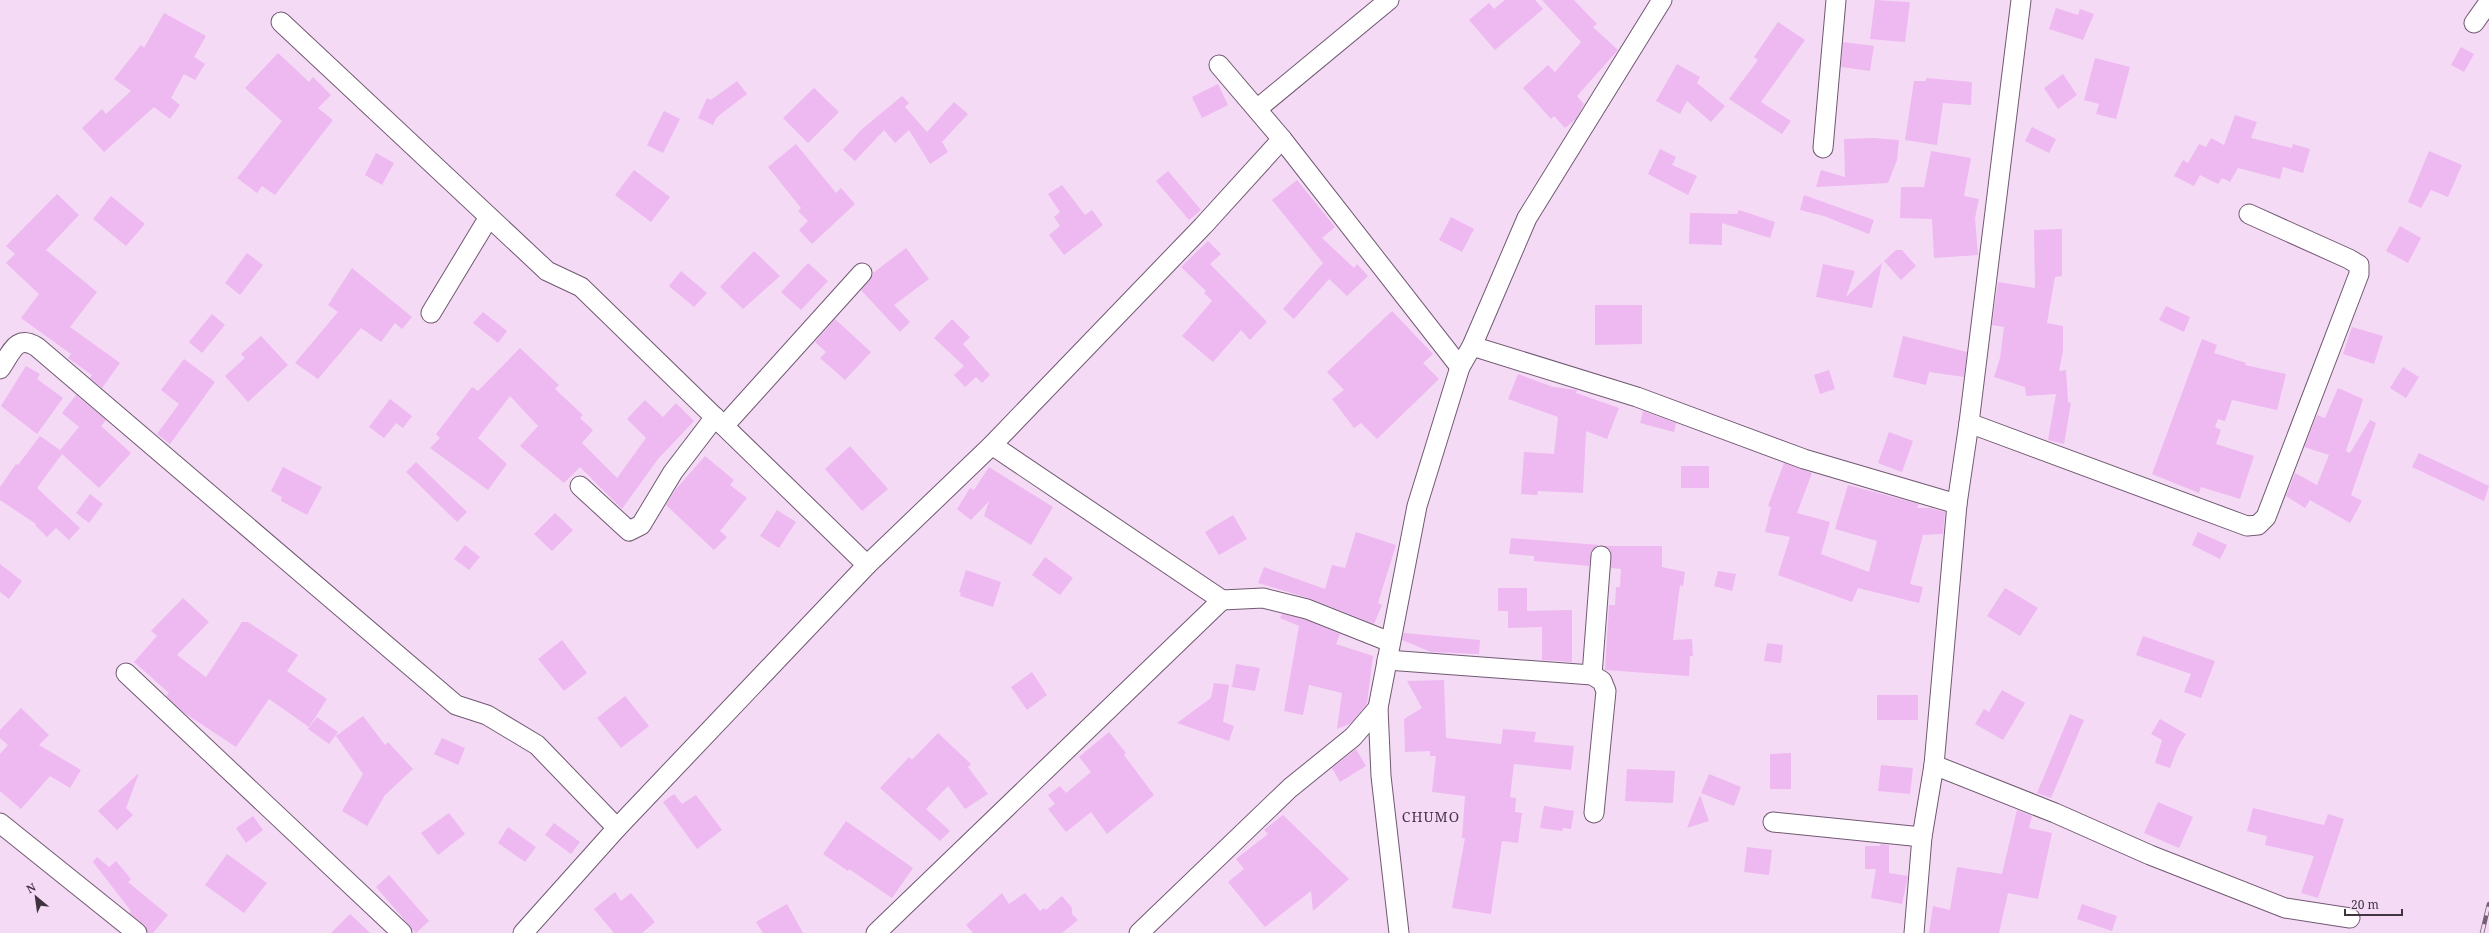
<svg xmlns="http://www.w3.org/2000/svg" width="2489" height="933" font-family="'Noto Serif',serif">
<rect width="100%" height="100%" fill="#f5daf6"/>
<g fill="#eeb8f1">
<path d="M1505 0H1535L1543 9 1495 50 1469 20 1489 3 1494 9Z"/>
<path d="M1542 0H1574L1597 24 1593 27 1618 50 1577 96 1584 104 1576 119 1565 128 1554 116 1551 119 1523 88 1548 65 1555 72 1581 42Z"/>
<path d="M1875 0 1910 2 1905 42 1870 39Z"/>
<path d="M2056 8 2078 15 2080 9 2094 14 2083 40 2049 29Z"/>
<path d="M164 13 206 36 194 57 205 64 195 80 184 74 171 98 180 105 170 119 154 107 104 152 82 128 102 109 106 114 131 91 114 79 141 45 144 48Z"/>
<path d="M1778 22 1805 40 1761 102 1791 121 1782 134 1729 99 1758 60 1754 57Z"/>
<path d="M1843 42 1874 46 1870 71 1841 67Z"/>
<path d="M2461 47 2474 54 2464 72 2451 65Z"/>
<path d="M278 53 309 82 313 77 331 95 318 108 333 120 275 195 262 186 257 193 237 178 282 121 245 88Z"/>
<path d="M2095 58 2130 67 2116 119 2096 114 2099 104 2084 100Z"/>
<path d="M1677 64 1700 77 1697 83 1725 106 1711 122 1687 101 1680 114 1656 101Z"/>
<path d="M2063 74 2077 95 2058 109 2044 88Z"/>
<path d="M1926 78 1972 82 1971 105 1943 103 1937 145 1905 140 1914 81H1926Z"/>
<path d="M737 81 747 94 717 117 713 125 698 118 707 98 711 100Z"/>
<path d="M1218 84 1228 105 1202 118 1192 97Z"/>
<path d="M814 88 839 112 808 143 783 118Z"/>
<path d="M902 96 909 103 905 107 927 132 954 102 968 114 942 142 948 152 930 164 909 130 895 143 884 130 855 161 843 150 861 130Z"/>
<path d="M664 111 680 119 663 153 647 145Z"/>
<path d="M2235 115 2257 122 2251 138 2292 148 2293 144 2310 149 2303 173 2283 167 2280 179 2238 168 2230 182 2222 178 2218 184 2200 175 2194 186 2174 176 2183 160 2188 163 2199 144 2206 147 2211 138 2224 145Z"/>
<path d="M2032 127 2056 139 2049 153 2025 141Z"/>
<path d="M1874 138 1899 140 1897 160 1888 183 1816 187 1821 170 1845 177 1844 139Z"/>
<path d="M796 144 836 193 841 188 855 204 812 244 799 230 808 221 798 211 801 208 768 167Z"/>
<path d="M1660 149 1676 157 1672 165 1697 176 1688 195 1648 174Z"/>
<path d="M1931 151 1971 158 1964 196 1979 199 1975 218 1978 255 1934 258 1932 219 1900 218 1901 187H1924Z"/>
<path d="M2429 151 2462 165 2448 197 2431 190 2421 208 2408 202Z"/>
<path d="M376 153 394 163 382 185 365 175Z"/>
<path d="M634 170 670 197 651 222 615 195Z"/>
<path d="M1168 171 1201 210 1189 220 1156 181Z"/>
<path d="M1297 180 1335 227 1322 238 1354 268 1357 264 1368 276 1347 296 1329 279 1294 319 1283 309 1323 263 1272 200Z"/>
<path d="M1062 185 1085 215 1092 210 1103 225 1064 255 1049 235 1060 226 1054 217 1060 212 1048 194Z"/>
<path d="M57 194 79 215 46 250 97 292 70 327 120 363 102 388 90 378 92 375 68 358 71 354 21 318 39 294 6 263 15 254 6 246Z"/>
<path d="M1804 195 1874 220 1869 234 1824 216 1800 210Z"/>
<path d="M111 196 145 224 126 246 93 219Z"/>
<path d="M1739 210 1775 222 1770 238 1722 223V245L1689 244 1690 213 1737 214Z"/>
<path d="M1451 217 1474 229 1462 252 1439 240Z"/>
<path d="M2400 226 2421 238 2408 263 2386 251Z"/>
<path d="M2062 229V276L2055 277 2047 323 2063 326V350L2059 371 2066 370 2068 402 2071 403 2064 444 2048 440 2056 394 2026 396 2025 387 1994 377 2000 358 2004 327 1992 325 1998 282 2035 288 2034 230Z"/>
<path d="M1208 241 1221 254 1210 264 1267 322 1250 340 1241 330 1213 362 1182 336 1212 301 1204 293 1206 291 1181 267Z"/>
<path d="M906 248 929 279 894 305 910 322 900 332 861 290 870 280 873 273Z"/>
<path d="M1896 250H1902L1916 266 1901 280 1884 261Z"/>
<path d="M754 251 780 276 743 309 720 287Z"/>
<path d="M247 253 263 265 240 295 225 283Z"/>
<path d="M808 263 828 281 801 310 781 292Z"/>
<path d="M1882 263 1872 308 1816 297 1823 264 1855 271 1846 297Z"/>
<path d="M352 268 412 317 402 329 395 323 381 342 361 328 318 379 295 363 338 312 328 305Z"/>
<path d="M681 271 707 293 694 307 669 286Z"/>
<path d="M1595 305H1642V344L1595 345Z"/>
<path d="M2166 306 2190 317 2184 332 2159 320Z"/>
<path d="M1392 311 1433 354 1423 363 1439 379 1377 439 1361 423 1354 428 1332 399 1344 390 1327 372Z"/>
<path d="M483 312 507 331 498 343 473 323Z"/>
<path d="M212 314 225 325 202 353 189 342Z"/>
<path d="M835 319 871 352 845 380 820 358 826 352 815 342Z"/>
<path d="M952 319 970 337 963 344 990 375 982 383 976 377 965 387 954 375 964 366 934 338Z"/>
<path d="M2352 327 2383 336 2374 364 2343 354Z"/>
<path d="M261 336 288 365 248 402 225 376 245 358 241 354Z"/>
<path d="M1903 336 1967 352 1964 377 1929 372 1926 385 1893 377Z"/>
<path d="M2202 339 2217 345 2214 353 2246 363 2245 365 2286 374 2277 410 2232 400 2225 421 2218 419 2215 427 2221 430 2216 444 2254 456 2240 499 2201 487 2199 493 2152 474Z"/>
<path d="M520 348 559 385 555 389 583 415 580 418 593 430 582 443 617 478 646 438 627 419 645 400 663 417 676 403 694 421 658 459 622 509 580 467 564 483 520 446 538 426 510 396 478 438 507 464 488 490 430 448 440 438 436 434 472 387 478 391Z"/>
<path d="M184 359 215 382 170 444 157 434 179 404 161 390Z"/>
<path d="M26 366 40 374 37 379 63 398 37 434 1 406Z"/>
<path d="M2403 367 2419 377 2406 398 2390 388Z"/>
<path d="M1829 370 1835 389 1820 394 1814 375Z"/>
<path d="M1518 374 1553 387 1577 390 1576 393 1619 408 1607 439 1586 431 1583 493 1538 491 1537 495 1521 494 1524 452 1554 454 1558 417 1508 399Z"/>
<path d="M2338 388 2363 399 2346 451 2350 453 2370 420 2376 423 2351 495 2362 501 2350 523 2310 500 2305 508 2286 496 2295 473 2317 485 2329 455 2304 447 2317 415 2325 418Z"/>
<path d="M76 395 106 420 101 426 131 453 99 488 62 454 37 488 80 528 69 540 56 528 47 537 35 525 36 524 0 500V487L16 464 18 465 40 436 60 450 79 427 62 413Z"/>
<path d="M390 399 412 416 403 428 396 423 384 438 369 427Z"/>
<path d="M1643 411 1676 423 1674 432 1640 423Z"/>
<path d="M1889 432 1913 441 1902 472 1878 463Z"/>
<path d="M850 446 888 489 862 511 825 469Z"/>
<path d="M2419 453 2489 486 2484 501 2412 467Z"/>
<path d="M705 456 734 480 730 485 747 498 720 531 727 537 714 550 666 505 676 489Z"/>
<path d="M416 462 467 512 457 522 406 472Z"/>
<path d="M1784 463 1812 473 1797 513 1830 522 1821 554 1869 572 1877 541 1835 529 1848 485 1919 504 1917 508H1930L1945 512 1943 534 1923 535 1910 584 1923 587 1919 603 1858 588 1852 602 1778 575 1790 537 1765 532 1771 507 1768 506Z"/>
<rect x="1681" y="466" width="28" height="22"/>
<path d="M283 467 322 487 307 515 281 501 282 497 271 491Z"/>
<path d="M989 467 1053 507 1031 545 984 516 989 501 971 520 957 509 970 488 974 490Z"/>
<path d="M90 494 103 504 89 523 76 513Z"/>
<path d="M777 510 796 522 779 548 760 536Z"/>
<path d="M555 513 573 530 552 551 534 534Z"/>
<path d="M1233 515 1247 539 1219 555 1205 532Z"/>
<path d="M1356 532 1396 545 1378 603 1382 605 1374 624 1311 599 1258 583 1264 567 1325 589 1332 565 1345 568Z"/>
<path d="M2198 532 2227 545 2220 559 2192 545Z"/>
<path d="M1511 538 1536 540 1599 545 1592 550 1589 566 1534 561V556L1509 554Z"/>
<path d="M465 545 480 557 469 570 454 559Z"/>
<path d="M1604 546H1662V567L1685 572 1683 586 1680 585 1673 640 1692 639 1693 656H1690L1689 676 1605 670 1609 605H1615L1616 587H1620L1621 569 1611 568V552Z"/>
<path d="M1045 557 1073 578 1060 595 1032 575Z"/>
<path d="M0 564 22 581 9 599 0 592Z"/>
<path d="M966 570 1001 582 993 607 960 596 961 593 959 592Z"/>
<path d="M1718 571 1736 574 1732 591 1714 586Z"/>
<path d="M1498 588H1527V611L1572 610V662L1542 660V627L1508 628V611H1498Z"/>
<path d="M2005 588 2038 608 2020 636 1987 616Z"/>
<path d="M183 598 209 622 177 655 206 677 242 622H248L298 655 287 671 327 699 309 727 269 699 236 747 183 712 166 696 169 693 134 662 157 636 151 631Z"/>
<path d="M1282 614 1304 619 1340 634 1336 644 1373 656 1367 704 1351 723 1337 729 1342 693 1309 685 1303 715 1284 711 1299 626 1280 618Z"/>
<path d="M1404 633 1480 640 1479 654 1431 652 1402 640Z"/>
<path d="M2143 636 2215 661 2201 698 2184 692 2191 674 2136 655Z"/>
<path d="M562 640 587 673 564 691 538 659Z"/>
<path d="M1767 643 1783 645 1781 663 1764 661Z"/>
<path d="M1236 664 1260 668 1255 691 1232 687Z"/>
<path d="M1032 672 1047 695 1027 710 1011 687Z"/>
<path d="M1444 680 1446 738 1501 744 1503 729 1536 732 1534 742 1574 746 1571 770 1514 764 1510 797 1516 798 1515 812 1522 813 1518 843 1502 841 1491 914 1452 908 1465 838H1462L1465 796 1432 792 1436 756H1430V751L1405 752 1404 719 1422 708 1407 681Z"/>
<path d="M1214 683 1229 685 1223 722 1234 726 1229 741 1177 723 1211 698Z"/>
<path d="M2002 690 2025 703 2003 740 1975 724 1984 709 1989 712Z"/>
<rect x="1877" y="695" width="41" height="25"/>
<path d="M625 696 649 726 621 748 597 718Z"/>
<path d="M21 708 49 735 39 745 81 770 70 788 50 776 21 809 0 791V754L8 745 0 738V730Z"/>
<path d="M2070 714 2084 720 2051 798 2037 793Z"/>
<path d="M363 716 385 745 388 742 413 769 385 795 367 826 342 811 363 774 336 736Z"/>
<path d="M317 717 338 732 329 744 308 729Z"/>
<path d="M2160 719 2186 734 2178 747 2170 768 2155 763 2162 740 2151 734Z"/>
<path d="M1109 732 1126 753 1124 755 1154 795 1107 834 1091 812 1066 832 1048 809 1055 804 1048 795 1060 786 1066 793 1091 772 1079 757Z"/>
<path d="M938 733 971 764 968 767 988 794 965 809 948 786 926 809 950 831 940 841 880 788 909 757 912 760Z"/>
<path d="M442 738 465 748 458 765 434 754Z"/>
<path d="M1356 749 1366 766 1340 782 1332 768Z"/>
<path d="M1791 753V789H1770V754Z"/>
<path d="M1881 765 1913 768 1910 794 1878 791Z"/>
<path d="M1627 769 1675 771 1673 803 1625 801Z"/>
<path d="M139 773 126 808 133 815 117 830 98 811Z"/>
<path d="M1709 774 1741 787 1734 806 1701 793Z"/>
<path d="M674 794 682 804 696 795 722 830 697 849 663 802Z"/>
<path d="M1700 795 1709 821 1687 828Z"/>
<path d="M2158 802 2193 817 2179 848 2144 833Z"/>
<path d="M1544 806 1574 811 1571 829 1563 828 1562 831 1540 828Z"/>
<path d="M2253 808 2324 825 2328 814 2344 819 2318 898 2301 893 2314 856 2265 845 2267 836 2247 831Z"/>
<path d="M2017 810 2032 816 2029 828 2052 833 2038 899 2008 893 1999 933H1929L1933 906 1950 910 1957 867 2002 874Z"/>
<path d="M449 813 465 834 438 855 421 833Z"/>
<path d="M1283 815 1349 879 1313 911 1311 891 1265 927 1228 882 1244 869 1236 859 1268 834 1264 830Z"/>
<path d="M253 816 263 830 246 843 236 828Z"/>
<path d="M846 821 913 868 892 898 849 869 848 871 823 854Z"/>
<path d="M554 823 580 842 571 854 545 835Z"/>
<path d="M508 827 536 847 525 862 498 843Z"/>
<path d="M1881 844 1889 845V873L1908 876 1902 904 1871 898 1876 869H1865V846H1880Z"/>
<path d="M1747 847 1772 850 1769 875 1744 872Z"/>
<path d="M227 854 267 883 244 913 205 885Z"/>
<path d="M97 857 109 867 116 861 131 879 128 882 168 915 153 933H148L144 925 129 913 131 911 93 862Z"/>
<path d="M389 875 429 921 416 933 376 887Z"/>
<path d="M615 892 621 901 631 893 655 922 642 933H614L594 909Z"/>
<path d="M1002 893 1009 904 1025 893 1040 911 1044 908 1046 910 1062 896 1072 908V914L1078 920 1062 933H973L966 925Z"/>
<path d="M787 904 803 933H763L756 922Z"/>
<path d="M2082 904 2117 916 2112 931 2077 919Z"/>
<path d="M350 914 370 933H331Z"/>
</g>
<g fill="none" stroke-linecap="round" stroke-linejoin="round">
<defs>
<g id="minor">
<path d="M281 22 547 271 581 287 867 565"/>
<path d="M2474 23 2489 2"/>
<path d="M1219 65 1282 139 1460 367"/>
<path d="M1257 109 1389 0"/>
<path d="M1823 148 1836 0"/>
<path d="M431 313 489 217"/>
<path d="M1472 346 1637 397 1804 459 1957 504"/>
<path d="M0 369C12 352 16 334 37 347L456 705 487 715 537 745 617 828"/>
<path d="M1969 423 2247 526 2258 525 2266 517 2359 274V265L2349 259 2249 214"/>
<path d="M724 426 862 273"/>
<path d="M992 445 1222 600 1263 598 1307 609 1390 642"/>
<path d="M580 486 629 531 641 525 673 472 715 417"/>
<path d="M1387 660 1592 675 1602 681 1606 691 1594 813"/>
<path d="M126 673 402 933"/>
<path d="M1592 675 1601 556"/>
<path d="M1934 765 2055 813 2150 855 2285 908 2350 918"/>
<path d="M1773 822 1922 837"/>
<path d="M0 823 137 933"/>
<path d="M523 933 617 828 867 565 992 445 1203 226 1282 139"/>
<path d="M876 933 1222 600"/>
<path d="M1139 933 1290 788 1353 737 1378 708"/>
<path d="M1399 933 1381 776 1378 708 1417 506 1460 367 1472 346 1527 218 1662 0"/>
<path d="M1914 933 1922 837 1934 765 1957 504 1969 423 2021 0"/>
</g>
</defs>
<use href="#minor" stroke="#715972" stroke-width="21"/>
<use href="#minor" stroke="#fff" stroke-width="19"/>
<defs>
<path id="rail" d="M2482 933 2489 904"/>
</defs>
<use href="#rail" stroke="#716272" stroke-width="4.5"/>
<use href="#rail" stroke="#f5daf6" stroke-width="3" stroke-dasharray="9" stroke-linecap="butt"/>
</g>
<g text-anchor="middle" stroke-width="3" stroke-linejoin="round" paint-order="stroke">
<g font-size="14" letter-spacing="1" fill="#4b354d" stroke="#f5daf6">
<text x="1431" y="822">CHUMO</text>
</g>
</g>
<g transform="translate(36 897) rotate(331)" stroke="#f5daf6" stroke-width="3" paint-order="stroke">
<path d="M0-3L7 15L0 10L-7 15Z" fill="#3f343f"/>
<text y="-6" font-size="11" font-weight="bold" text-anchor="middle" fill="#3f343f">N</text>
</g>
<path d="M2345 909v6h57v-6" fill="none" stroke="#3f343f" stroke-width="2"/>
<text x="2351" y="909" font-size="12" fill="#3f343f" stroke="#f5daf6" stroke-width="3" paint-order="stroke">20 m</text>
</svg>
